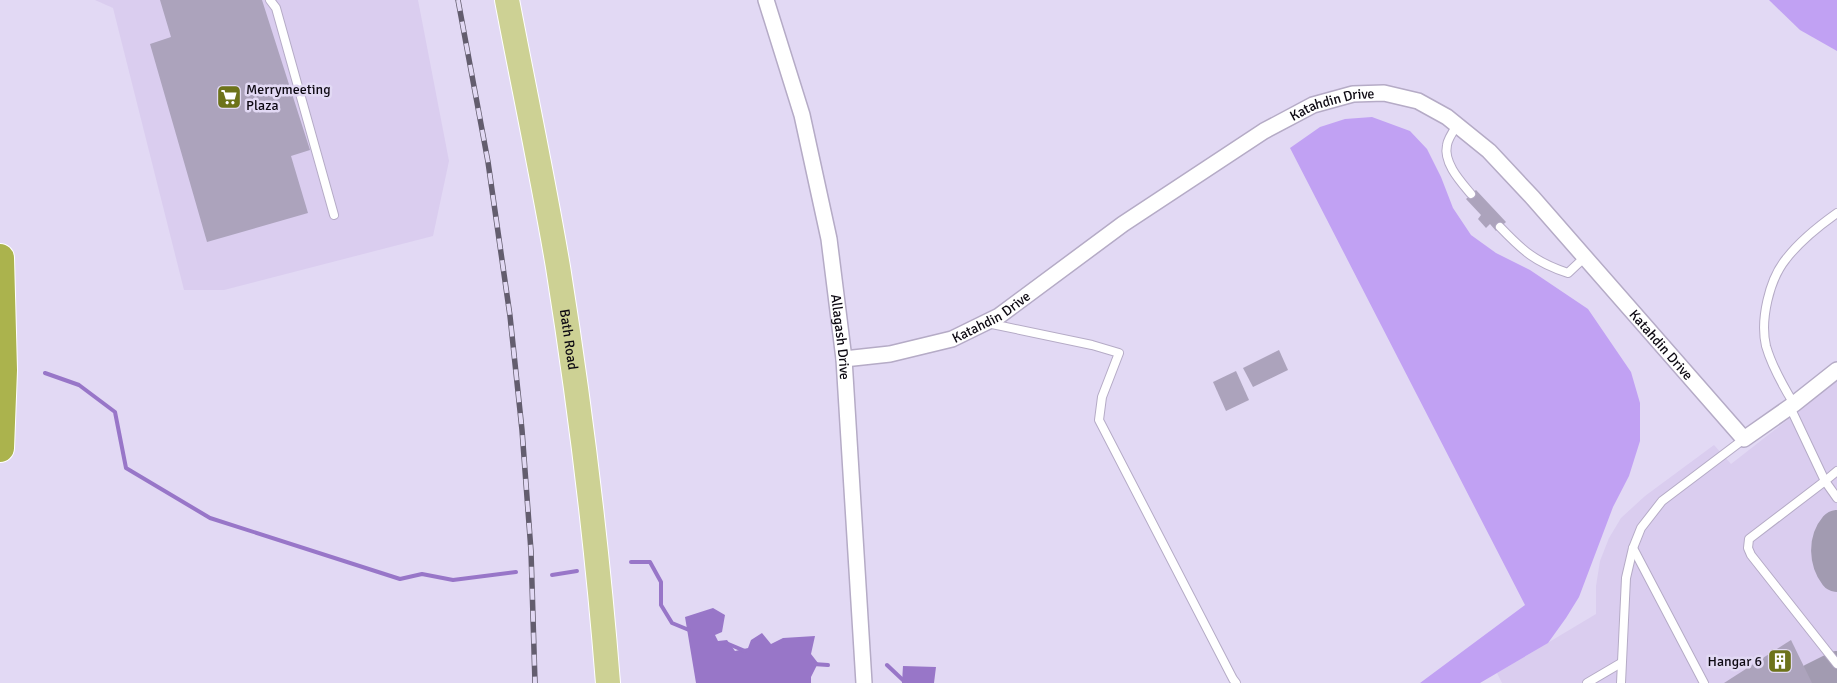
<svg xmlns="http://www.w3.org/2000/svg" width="1837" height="683" font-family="Signika,sans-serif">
<rect width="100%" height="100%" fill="#e2d9f4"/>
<g fill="#dacdef">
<path d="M95 0H418L449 161 433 236 224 290H184L113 8Z"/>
<path d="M1837 381V683H1502L1497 673 1596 614V586L1600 561 1609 538 1621 518 1645 496 1714 445 1731 464Z"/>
</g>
<g fill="#c1a1f3">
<path d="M1769 0H1837V51L1800 30Z"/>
<path d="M1372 117 1410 131 1427 149 1441 177 1453 208 1471 235 1496 253 1530 270 1588 309 1631 372 1640 403V441L1629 476 1613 507 1579 597 1566 618 1548 643 1480 683H1420L1525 605 1290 148 1320 127 1345 119Z"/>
</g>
<g fill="#9876c8">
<path d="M713 608 725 615 722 632 715 635 718 641 727 640 735 651 748 648 751 640 762 633 771 644 783 638 815 636 811 654 818 663 811 677V683H696L685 617Z"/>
<path d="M903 666 936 667 934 683H902Z"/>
</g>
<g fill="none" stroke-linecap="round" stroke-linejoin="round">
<g stroke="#9876c8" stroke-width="4">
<path d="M45 373 79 385 115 412 126 468 210 518 400 579 422 574 453 580 516 572"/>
<path d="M631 562H650L661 582V605L672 623 689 630"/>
<path d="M552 575 577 571"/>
<path d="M726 643 745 651"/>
<path d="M813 664 828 665"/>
<path d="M887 665 906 683"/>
</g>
<g stroke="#a29bb1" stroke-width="36">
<path d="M1837 528C1826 541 1827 561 1837 574"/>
<path d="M1813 681 1837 669"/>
</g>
</g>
<g fill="#aca3bc">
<path d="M160 0H262L310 150 291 156 308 213 207 242 150 44 171 37Z"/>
<path d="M1476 190 1506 222 1496 231 1490 224 1486 228 1478 219 1481 215 1466 199Z"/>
<path d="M1279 350 1288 370 1253 387 1243 368Z"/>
<path d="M1236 371 1249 400 1226 411 1213 382Z"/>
<path d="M1791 640 1812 683H1724Z"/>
</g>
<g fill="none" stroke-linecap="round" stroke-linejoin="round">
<defs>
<g id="service">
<path d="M270 0 276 8 334 215"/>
<path d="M1458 124C1454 130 1448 138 1447 145 1443 163 1461 182 1471 194"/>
<path d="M1500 227C1523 251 1535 262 1568 273L1585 257"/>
<path d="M987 323 1092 345 1119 353 1102 397 1099 420 1233 679 1236 683"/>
<path d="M1794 404C1783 386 1772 367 1766 346 1760 320 1769 280 1786 259 1799 242 1820 225 1837 213"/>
<path d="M1790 407 1825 481 1749 539 1748 548 1751 555 1837 664"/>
<path d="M1837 471 1825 481 1837 498"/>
<path d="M1633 548 1704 683"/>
<path d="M1587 683 1621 663"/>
<path d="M1621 683 1626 578 1633 548 1641 528 1662 501 1744 439"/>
</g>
<g id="minor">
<path id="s1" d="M766 0 802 115 829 239 844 359 864 683"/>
<path id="s2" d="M844 359 890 354 952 339 999 316 1123 224 1264 131 1313 105 1353 94 1384 93 1418 101 1447 117 1489 151 1533 198 1744 439 1794 404 1837 370"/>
</g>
<g id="primary">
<path id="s3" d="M507 0C524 89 543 178 558 267 580 405 597 544 608 683"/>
</g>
<path id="motorway" d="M0 258 3 370 0 448"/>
</defs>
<use href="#service" stroke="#b5abc6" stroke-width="10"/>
<use href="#minor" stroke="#b5abc6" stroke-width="18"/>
<use href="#primary" stroke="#fff" stroke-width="26"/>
<use href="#motorway" stroke="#fff" stroke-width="30"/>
<use href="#service" stroke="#fff" stroke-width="8"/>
<use href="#minor" stroke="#fff" stroke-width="15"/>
<use href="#primary" stroke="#cdd194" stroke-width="24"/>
<use href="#motorway" stroke="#abb34d" stroke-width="28"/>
<defs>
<path id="rail" d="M458 0 488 162 510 316 522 430 531 551 535 683"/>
</defs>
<use href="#rail" stroke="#635d6e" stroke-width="5.5"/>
<use href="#rail" stroke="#e2d9f4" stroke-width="4" stroke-dasharray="11" stroke-linecap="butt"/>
</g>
<defs>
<symbol id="supermarket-square" viewBox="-11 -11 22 22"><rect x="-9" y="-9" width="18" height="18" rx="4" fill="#6d731a" stroke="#e2d9f4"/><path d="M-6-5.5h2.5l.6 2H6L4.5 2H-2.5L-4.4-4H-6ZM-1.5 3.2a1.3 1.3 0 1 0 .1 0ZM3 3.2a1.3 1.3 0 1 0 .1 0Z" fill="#fff"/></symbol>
<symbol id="building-square" viewBox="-11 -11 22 22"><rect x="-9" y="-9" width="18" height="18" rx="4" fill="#6d731a" stroke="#e2d9f4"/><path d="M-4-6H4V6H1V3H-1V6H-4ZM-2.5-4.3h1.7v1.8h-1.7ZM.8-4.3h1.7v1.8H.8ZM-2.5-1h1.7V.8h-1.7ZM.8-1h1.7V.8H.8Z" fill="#fff"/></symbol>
</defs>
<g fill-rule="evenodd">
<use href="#supermarket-square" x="215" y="83" width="28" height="28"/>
<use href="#building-square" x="1766" y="647" width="28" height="28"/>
</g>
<g text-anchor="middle" stroke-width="5" stroke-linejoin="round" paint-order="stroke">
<g font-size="14" fill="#0d0912" stroke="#e2d9f4" text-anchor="start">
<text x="246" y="94">Merrymeeting<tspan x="246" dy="16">Plaza</tspan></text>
<text x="1762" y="666" text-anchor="end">Hangar 6</text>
</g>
<g font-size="14" fill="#0d0912" stroke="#e2d9f4">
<text dy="5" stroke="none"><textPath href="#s2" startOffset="560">Katahdin Drive</textPath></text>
<text dy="5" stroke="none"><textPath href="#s2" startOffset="155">Katahdin Drive</textPath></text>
<text dy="5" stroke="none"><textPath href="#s1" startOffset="346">Allagash Drive</textPath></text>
<text dy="5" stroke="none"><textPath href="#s3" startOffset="345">Bath Road</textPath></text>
<text dy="5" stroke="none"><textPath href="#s2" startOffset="995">Katahdin Drive</textPath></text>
</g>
</g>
</svg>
